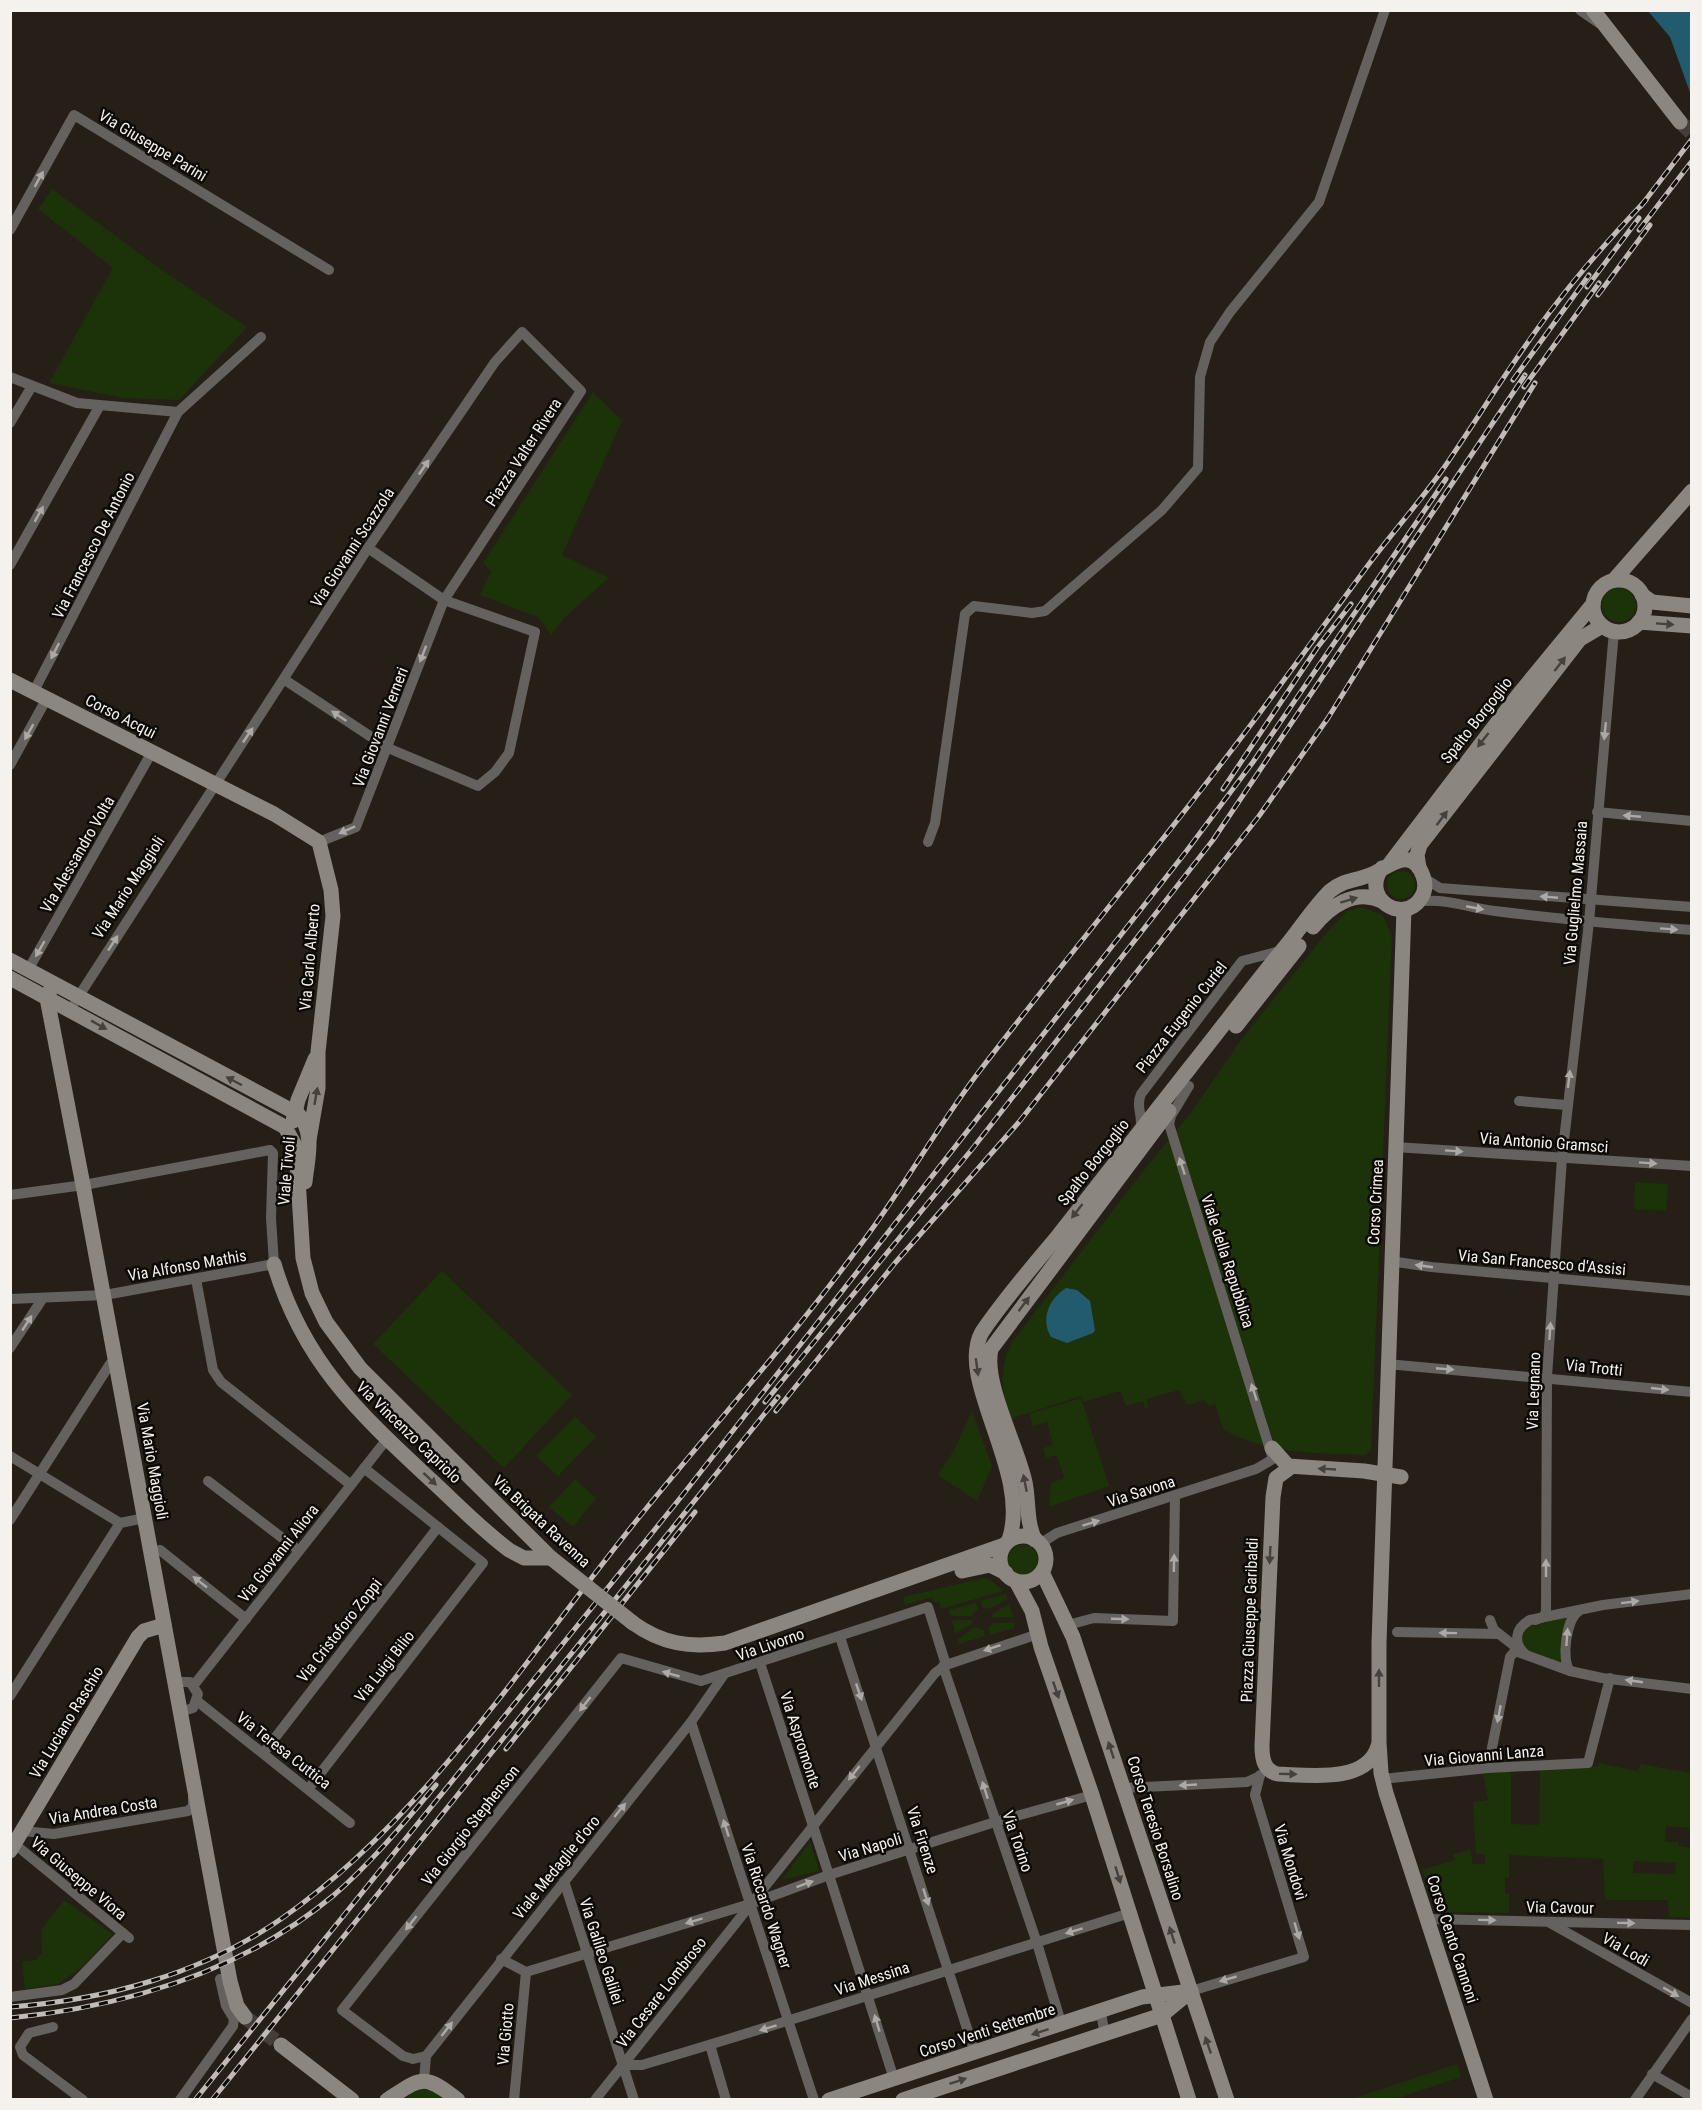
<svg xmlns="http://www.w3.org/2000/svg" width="1702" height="2110" font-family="'Roboto Condensed',sans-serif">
<rect width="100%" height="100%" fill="#261f18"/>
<g fill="#1c3209" fill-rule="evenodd">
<path d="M52 189 159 268 247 327 179 400 124 398 49 383 113 268 38 209Z"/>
<path d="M593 392 622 421 562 555 609 578 565 617 551 635 538 617 480 595 491 572 483 563Z"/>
<circle cx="1619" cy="605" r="17"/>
<circle cx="1401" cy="885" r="14"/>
<path d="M1362 907 1382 915 1392 935 1371 1451 1365 1455C1316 1453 1265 1454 1223 1429L1215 1404 1208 1406 1205 1400 1187 1405 1179 1390 1147 1399 1148 1408H1145L1143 1401 1126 1406 1120 1391 1083 1402 1081 1396 1010 1419C1002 1391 998 1367 1013 1341L1144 1170 1190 1114 1241 1040 1327 932 1347 911Z"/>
<path d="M1635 1182 1668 1184 1666 1211 1634 1209Z"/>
<path d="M442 1271 572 1395 504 1468 373 1344Z"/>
<path d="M1081 1398 1109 1486 1049 1507 1051 1483 1064 1478 1057 1455 1046 1458 1043 1448 1053 1445 1047 1422 1033 1426 1029 1414Z"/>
<path d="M972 1411 992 1466 977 1501 938 1475 954 1450Z"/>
<path d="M575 1417 596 1437 558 1476 536 1456Z"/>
<path d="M575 1479 596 1498 573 1527 549 1507Z"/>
<circle cx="1023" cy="1560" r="15"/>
<path d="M984 1578 990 1579 1003 1591 941 1609 939 1602H934L932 1597 905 1605 903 1597Z"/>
<path d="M1006 1594 1008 1599 989 1609 983 1608 981 1601Z"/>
<path d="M976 1603 978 1609 972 1616H951L949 1610Z"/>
<path d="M1009 1604 1013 1617 993 1618 992 1614Z"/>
<path d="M1567 1617 1563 1664 1527 1650 1522 1643 1524 1631 1530 1626Z"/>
<path d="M952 1620H972L973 1624 955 1633Z"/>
<path d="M1014 1622 1015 1628 990 1635 988 1628 992 1623Z"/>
<path d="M975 1627 984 1630 985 1636 959 1644 958 1639Z"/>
<path d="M1599 1763 1638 1771 1640 1764 1691 1773V1828L1666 1826 1665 1842H1679L1678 1846 1691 1848V1917H1669L1668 1900H1605L1603 1859 1509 1855V1878H1505V1894H1509V1913L1436 1912 1422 1870 1455 1860 1453 1854 1470 1850 1473 1864H1485V1854H1476L1473 1802 1488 1800 1483 1774 1511 1771V1824L1539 1825 1540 1769 1599 1766ZM1633 1861 1676 1863 1675 1874 1633 1873Z"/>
<path d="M810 1841 819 1871 782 1880Z"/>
<path d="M64 1900 113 1934 82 1967 58 1984 25 1989 22 1962 36 1960 42 1953 41 1930Z"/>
<path d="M1457 2064 1461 2077 1395 2099H1352Z"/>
<path d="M417 2083 454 2100H406Z"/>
</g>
<g fill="#225b6d">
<path d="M1648 11H1691V95L1670 37Z"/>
<path d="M1066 1288 1077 1290 1090 1301 1095 1330 1093 1333 1067 1343 1051 1337C1040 1319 1049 1299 1066 1288Z"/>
</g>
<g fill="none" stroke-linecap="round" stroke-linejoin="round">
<g stroke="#453e38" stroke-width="15" stroke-dasharray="15 8" stroke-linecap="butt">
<path d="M1680 122 1692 133"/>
<path d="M245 2017 281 2045"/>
</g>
<g stroke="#65615e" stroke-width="10">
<path d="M1580 10 1599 23"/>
<path d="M10 230 74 115 329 270"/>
<path d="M10 377 77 403 178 412 261 337"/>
<path d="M10 423 32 386"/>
<path d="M10 565 99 407"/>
<path d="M285 680 388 748 478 786 495 772 509 753 535 632 444 600 368 548"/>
<path d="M34 691 178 412"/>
<path d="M10 765 47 698"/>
<path d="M1597 812 1692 821"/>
<path d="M928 842 935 823 965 614 974 606 1032 613 1045 611 1162 510 1198 468 1200 377 1210 342 1230 312 1319 202 1385 10"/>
<path d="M1424 878 1440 888 1692 907"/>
<path d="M1418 902C1443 897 1470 908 1495 911 1560 919 1626 925 1692 930"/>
<path d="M28 970 152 752"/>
<path d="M75 1002 368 548 495 362 522 332 581 391 444 600 356 827 319 842"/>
<path d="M1519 1101 1566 1105"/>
<path d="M1140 1130C1144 1116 1135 1107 1141 1094L1242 961 1280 951"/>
<path d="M1395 1147 1692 1166"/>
<path d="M10 1195 84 1185 270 1150 273 1153 271 1218 274 1264 105 1295 10 1299"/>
<path d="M1390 1261 1431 1267 1692 1291"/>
<path d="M196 1279 213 1370 221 1382 351 1485"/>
<path d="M10 1348 43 1298"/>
<path d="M1387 1364 1692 1392"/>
<path d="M10 1456 120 1523"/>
<path d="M208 1481 298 1550"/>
<path d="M10 1520 110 1364 117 1363"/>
<path d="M1043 1549 1046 1540 1057 1533 1256 1469 1273 1459 1169 1124 1171 1116 1189 1086"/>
<path d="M151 1552 160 1550 246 1619"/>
<path d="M1490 1620 1494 1630 1521 1651"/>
<path d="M1535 1620 1543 1617 1546 1612 1547 1377 1562 1158 1589 922 1614 631"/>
<path d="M1068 1625 1094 1618 1173 1621 1175 1497"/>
<path d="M1397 1632 1499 1634"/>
<path d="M840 1637 975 2053"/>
<path d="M1525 1654C1513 1643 1515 1628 1530 1620L1603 1605 1692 1594"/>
<path d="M943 1666 1037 1943 1062 2026"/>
<path d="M1570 1671C1561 1661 1566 1618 1579 1611"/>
<path d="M175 1682H190L198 1694 193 1708 180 1712"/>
<path d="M194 1685 387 1439"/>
<path d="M10 1696 120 1523 145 1518"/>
<path d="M197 1701 350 1823"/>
<path d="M691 1722 814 2100"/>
<path d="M264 1752 438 1527"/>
<path d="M1488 1768 1510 1657 1515 1651 1570 1671 1602 1678 1692 1689"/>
<path d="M1382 1779 1488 1768 1588 1763 1610 1678"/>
<path d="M309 1788 483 1563 364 1468"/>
<path d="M1123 1788 1247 1782 1260 1776"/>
<path d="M23 1831 54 1834 188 1811 193 1806V1797"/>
<path d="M11 1841 129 1938"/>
<path d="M564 1881 634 2100"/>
<path d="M1428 1919 1692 1925"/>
<path d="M1550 1923 1692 2003"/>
<path d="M501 1959 526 1972 750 1904 829 1875 760 1663"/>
<path d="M1191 1991 1304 1957 1255 1795 1260 1775"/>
<path d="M10 1997 62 1990 74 1984 123 1933"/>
<path d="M1090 2017 1099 2015 1102 2018 1104 2030 1099 2035"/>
<path d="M53 2027 29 2033 20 2047 23 2055 83 2100"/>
<path d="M710 2045 726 2100"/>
<path d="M426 2056 413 2059 403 2056 342 2010 621 1658 701 1681 928 1607 946 1665"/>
<path d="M623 2065H642C805 2017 967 1964 1130 1913"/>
<path d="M1652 2074 1692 2097"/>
<path d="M894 2079 829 1875 995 1822 1092 1795"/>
<path d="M424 2080 426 2056 691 1722 723 1676"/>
<path d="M180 2100 233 2026 234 2019 226 2006 220 1979"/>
<path d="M514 2100 526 1972"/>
<path d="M595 2100 935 1673 946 1665 1038 1634"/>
<path d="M1635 2100 1692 2019"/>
</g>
<g stroke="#8c8680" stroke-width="15">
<path d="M1593 10 1680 122"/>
<path d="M1614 580 1692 491"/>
<circle cx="1619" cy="606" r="26"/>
<path d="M1642 595 1652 602 1692 606"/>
<path d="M1639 622 1692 626"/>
<path d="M10 680 274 814 319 842 331 890 333 916 318 1052V1088L309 1140"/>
<path d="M1391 862 1519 694 1593 604"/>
<path d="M1419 868 1417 855 1420 845 1580 639 1602 626"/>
<path d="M1404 909 1379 1643V1742L1381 1773 1386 1793 1486 2100"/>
<path d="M1313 927C1329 907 1355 888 1382 901"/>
<path d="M10 960 298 1114C316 1133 307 1160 305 1182"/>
<path d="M10 978 285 1127 296 1147 303 1258 312 1293 326 1322 360 1368 551 1558"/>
<path d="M53 984 47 998C111 1325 169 1653 230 1981L237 2006 245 2017"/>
<path d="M1236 1026 1299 946"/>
<path d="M293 1121 298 1100 315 1059"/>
<path d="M274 1264C303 1362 359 1413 431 1480 456 1503 481 1529 509 1550L524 1558H551"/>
<path d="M1272 1448 1288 1466 1364 1471 1401 1477"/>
<path d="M1291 1467 1276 1478 1273 1497 1262 1746C1262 1759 1264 1771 1278 1774 1309 1775 1367 1784 1378 1746"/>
<circle cx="1023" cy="1559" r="23"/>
<path d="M1009 1540C1032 1472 955 1380 982 1332 1005 1298 1032 1267 1058 1236 1103 1179 1147 1122 1192 1065 1223 1026 1253 986 1285 947 1300 929 1313 908 1330 891 1342 881 1353 881 1367 876 1385 871 1411 842 1423 876 1426 884 1425 892 1421 898 1403 926 1360 898 1382 868"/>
<path d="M1035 1540C1026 1522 1029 1501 1025 1482 1017 1445 983 1383 991 1349L1169 1111"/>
<path d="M962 1571 990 1565 1006 1573"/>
<path d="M1042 1572 1073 1637 1227 2100"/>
<path d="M1016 1581 1032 1611 1041 1647 1092 1795 1189 2100"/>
<path d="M633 1623C662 1644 690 1648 725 1643L1004 1545"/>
<path d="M10 1851 138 1637 144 1631 164 1625"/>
<path d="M281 2045 352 2100"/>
<path d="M387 2100C421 2078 423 2072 458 2100"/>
<path d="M829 2100 1142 1997 1191 1991"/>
<path d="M903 2100 1162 2015 1191 1991"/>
</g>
<defs>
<g id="rail">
<path d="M1641 206 1692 139"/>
<path d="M1639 230 1692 161"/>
<path d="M1587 287 1639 218"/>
<path d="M1598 295 1650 225"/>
<path d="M1513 380 1589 275"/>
<path d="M1524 387 1599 283"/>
<path d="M1223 789 1317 648 1351 604"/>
<path d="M765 1402 973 1148 1213 840 1525 375"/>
<path d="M776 1411 895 1263 1019 1122 1259 816 1328 718 1535 383"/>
<path d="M506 1749 695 1512"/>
<path d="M10 2007C105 2000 202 1974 281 1919 428 1817 533 1647 645 1510 716 1423 791 1339 858 1248 901 1192 935 1130 978 1073 1074 947 1177 826 1270 699 1302 655 1334 611 1366 568 1391 534 1419 503 1443 469 1481 414 1515 356 1556 304 1584 267 1614 234 1646 200"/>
<path d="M10 2018C128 2006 242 1972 334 1895 372 1862 404 1823 436 1785"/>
<path d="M195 2100 681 1497 1185 853 1253 762 1446 479"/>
<path d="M212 2100 778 1397"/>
</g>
</defs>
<use href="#rail" stroke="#c0bbb6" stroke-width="5"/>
<use href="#rail" stroke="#0c0907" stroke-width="3" stroke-dasharray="9" stroke-linecap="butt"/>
<path stroke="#8c8680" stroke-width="15" d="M551 1558 633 1623"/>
</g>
<defs><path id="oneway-solid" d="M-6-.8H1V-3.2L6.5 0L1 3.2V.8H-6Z" transform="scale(1.5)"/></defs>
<g fill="#ada9a5">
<use href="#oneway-solid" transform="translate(39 179) rotate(-61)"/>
<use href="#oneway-solid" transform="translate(424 467) rotate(-56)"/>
<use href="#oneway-solid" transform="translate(39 514) rotate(-61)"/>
<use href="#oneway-solid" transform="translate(55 651) rotate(117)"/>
<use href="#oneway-solid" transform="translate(423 654) rotate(111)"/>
<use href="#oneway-solid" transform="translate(339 716) rotate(-146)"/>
<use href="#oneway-solid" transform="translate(1605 731) rotate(96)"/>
<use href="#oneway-solid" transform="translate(29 732) rotate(119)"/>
<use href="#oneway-solid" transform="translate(248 735) rotate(-56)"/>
<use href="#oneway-solid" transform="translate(1632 816) rotate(-175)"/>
<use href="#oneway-solid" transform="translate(347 830) rotate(156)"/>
<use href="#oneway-solid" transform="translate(1549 897) rotate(-175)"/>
<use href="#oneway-solid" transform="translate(1475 908) rotate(11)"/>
<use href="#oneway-solid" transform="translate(1669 929) rotate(4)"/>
<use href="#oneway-solid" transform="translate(113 943) rotate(-57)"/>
<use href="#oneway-solid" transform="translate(40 949) rotate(120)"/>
<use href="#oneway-solid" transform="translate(1569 1079) rotate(-83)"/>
<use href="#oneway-solid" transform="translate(1454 1151) rotate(4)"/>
<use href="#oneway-solid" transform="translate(1648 1163) rotate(4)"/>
<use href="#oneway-solid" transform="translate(1182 1166) rotate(-108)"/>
<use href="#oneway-solid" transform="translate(1424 1266) rotate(-172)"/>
<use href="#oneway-solid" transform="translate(27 1323) rotate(-57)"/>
<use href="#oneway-solid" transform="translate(1550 1331) rotate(-86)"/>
<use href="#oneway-solid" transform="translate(1445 1369) rotate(5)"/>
<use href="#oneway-solid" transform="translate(1660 1389) rotate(6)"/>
<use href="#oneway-solid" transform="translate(1254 1392) rotate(-108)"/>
<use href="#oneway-solid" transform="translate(1091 1523) rotate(-17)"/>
<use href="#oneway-solid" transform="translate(1174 1563) rotate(-89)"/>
<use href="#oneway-solid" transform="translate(1546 1568) rotate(-90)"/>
<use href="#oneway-solid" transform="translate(200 1582) rotate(-142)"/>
<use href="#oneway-solid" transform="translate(1630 1602) rotate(-7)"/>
<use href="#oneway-solid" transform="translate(1120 1619) rotate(2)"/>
<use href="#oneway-solid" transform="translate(1448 1633) rotate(-179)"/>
<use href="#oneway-solid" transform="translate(1567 1637) rotate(-86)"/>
<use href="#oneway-solid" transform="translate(992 1648) rotate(162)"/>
<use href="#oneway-solid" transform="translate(671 1674) rotate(-164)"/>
<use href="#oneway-solid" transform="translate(1634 1681) rotate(-172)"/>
<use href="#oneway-solid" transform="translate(859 1692) rotate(71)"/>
<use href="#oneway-solid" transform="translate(585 1704) rotate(128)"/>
<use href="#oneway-solid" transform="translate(1499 1714) rotate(101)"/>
<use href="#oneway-solid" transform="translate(854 1773) rotate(128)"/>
<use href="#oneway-solid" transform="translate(1188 1785) rotate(177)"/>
<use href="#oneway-solid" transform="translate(985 1790) rotate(-108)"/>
<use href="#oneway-solid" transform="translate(1065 1802) rotate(-16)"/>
<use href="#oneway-solid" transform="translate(620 1810) rotate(-51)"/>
<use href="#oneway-solid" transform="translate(726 1828) rotate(-108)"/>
<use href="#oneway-solid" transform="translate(805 1884) rotate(-20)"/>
<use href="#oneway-solid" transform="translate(926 1897) rotate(72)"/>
<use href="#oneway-solid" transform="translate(1487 1920) rotate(1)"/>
<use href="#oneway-solid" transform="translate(694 1921) rotate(163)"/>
<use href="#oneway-solid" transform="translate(411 1923) rotate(128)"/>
<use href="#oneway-solid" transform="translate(1626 1923) rotate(1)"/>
<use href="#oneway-solid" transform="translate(1074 1931) rotate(163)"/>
<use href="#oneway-solid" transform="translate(1297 1931) rotate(73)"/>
<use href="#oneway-solid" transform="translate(1228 1979) rotate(164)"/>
<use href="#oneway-solid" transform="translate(1671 1992) rotate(30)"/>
<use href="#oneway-solid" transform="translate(877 2023) rotate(-107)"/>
<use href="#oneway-solid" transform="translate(768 2028) rotate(163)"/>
<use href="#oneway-solid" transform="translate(447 2029) rotate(-52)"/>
</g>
<g fill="#46413d">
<use href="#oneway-solid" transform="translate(1665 624) rotate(4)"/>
<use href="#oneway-solid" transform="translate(1560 664) rotate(-52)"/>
<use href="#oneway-solid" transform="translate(1483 740) rotate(128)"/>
<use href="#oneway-solid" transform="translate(1442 818) rotate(-53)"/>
<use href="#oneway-solid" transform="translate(1349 900) rotate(-17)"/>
<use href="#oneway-solid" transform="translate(99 1025) rotate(29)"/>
<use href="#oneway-solid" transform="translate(234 1081) rotate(-152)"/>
<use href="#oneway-solid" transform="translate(316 1096) rotate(-80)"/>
<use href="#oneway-solid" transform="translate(1077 1211) rotate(128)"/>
<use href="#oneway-solid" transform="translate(1024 1304) rotate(-53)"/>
<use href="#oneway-solid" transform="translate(977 1367) rotate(82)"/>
<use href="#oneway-solid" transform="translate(1327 1469) rotate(-177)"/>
<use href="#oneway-solid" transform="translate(430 1479) rotate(43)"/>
<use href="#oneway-solid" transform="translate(1025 1483) rotate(-101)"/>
<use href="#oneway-solid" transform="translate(1270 1555) rotate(93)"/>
<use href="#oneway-solid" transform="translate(1379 1678) rotate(-90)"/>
<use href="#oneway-solid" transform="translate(1056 1690) rotate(71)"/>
<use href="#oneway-solid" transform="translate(1111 1750) rotate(-108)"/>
<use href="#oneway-solid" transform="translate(1288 1774) rotate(1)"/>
<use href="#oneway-solid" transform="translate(1118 1875) rotate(73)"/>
<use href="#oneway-solid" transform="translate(1172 1935) rotate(-108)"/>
<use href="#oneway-solid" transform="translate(1040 2032) rotate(162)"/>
<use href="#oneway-solid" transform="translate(1208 2045) rotate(-109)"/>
<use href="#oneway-solid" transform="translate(958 2081) rotate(-18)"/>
</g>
<g text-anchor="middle" stroke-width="5" stroke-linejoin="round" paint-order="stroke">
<g font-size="16" fill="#f5f1ec" stroke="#0c0907">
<text transform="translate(153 145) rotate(31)" y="6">Via Giuseppe Parini</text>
<text transform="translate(523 452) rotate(-57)" y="6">Piazza Valter Rivera</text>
<text transform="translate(93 545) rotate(-63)" y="6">Via Francesco De Antonio</text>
<text transform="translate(352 547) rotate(-57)" y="6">Via Giovanni Scazzola</text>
<text transform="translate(121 716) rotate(27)" y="6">Corso Acqui</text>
<text transform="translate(1476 720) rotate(-52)" y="6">Spalto Borgoglio</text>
<text transform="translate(380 727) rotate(-69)" y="6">Via Giovanni Verneri</text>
<text transform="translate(77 854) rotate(-60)" y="6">Via Alessandro Volta</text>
<text transform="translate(128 887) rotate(-57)" y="6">Via Mario Maggioli</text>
<text transform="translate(1575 893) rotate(-85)" y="6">Via Guglielmo Massaia</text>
<text transform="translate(309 957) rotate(-85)" y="6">Via Carlo Alberto</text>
<text transform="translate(1181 1017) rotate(-52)" y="6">Piazza Eugenio Curiel</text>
<text transform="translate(1544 1142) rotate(4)" y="6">Via Antonio Gramsci</text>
<text transform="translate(1093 1162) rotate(-52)" y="6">Spalto Borgoglio</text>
<text transform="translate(286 1171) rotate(-85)" y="6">Viale Tivoli</text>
<text transform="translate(1375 1202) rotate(-87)" y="6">Corso Crimea</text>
<text transform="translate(1228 1261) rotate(72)" y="6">Viale della Repubblica</text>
<text transform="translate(1542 1262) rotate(5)" y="6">Via San Francesco d'Assisi</text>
<text transform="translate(187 1265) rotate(-10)" y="6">Via Alfonso Mathis</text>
<text transform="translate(1594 1367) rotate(6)" y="6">Via Trotti</text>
<text transform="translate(1533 1391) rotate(-88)" y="6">Via Legnano</text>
<text transform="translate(409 1432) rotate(44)" y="6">Via Vincenzo Capriolo</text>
<text transform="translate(153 1461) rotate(80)" y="6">Via Mario Maggioli</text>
<text transform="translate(1141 1491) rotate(-18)" y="6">Via Savona</text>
<text transform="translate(542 1521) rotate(43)" y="6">Via Brigata Ravenna</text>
<text transform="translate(278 1553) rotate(-52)" y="6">Via Giovanni Aliora</text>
<text transform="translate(1249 1620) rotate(-88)" y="6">Piazza Giuseppe Garibaldi</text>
<text transform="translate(339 1630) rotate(-52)" y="6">Via Cristoforo Zoppi</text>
<text transform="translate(770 1644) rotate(-19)" y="6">Via Livorno</text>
<text transform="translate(384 1666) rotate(-52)" y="6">Via Luigi Bilio</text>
<text transform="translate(66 1722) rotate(-59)" y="6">Via Luciano Raschio</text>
<text transform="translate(801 1740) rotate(72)" y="6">Via Aspromonte</text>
<text transform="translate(284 1750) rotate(38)" y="6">Via Teresa Cuttica</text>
<text transform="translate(1484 1755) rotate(-5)" y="6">Via Giovanni Lanza</text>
<text transform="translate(103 1810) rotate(-9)" y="6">Via Andrea Costa</text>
<text transform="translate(470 1825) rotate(-52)" y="6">Via Giorgio Stephenson</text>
<text transform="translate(1156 1828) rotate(72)" y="6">Corso Teresio Borsalino</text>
<text transform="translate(923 1840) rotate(72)" y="6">Via Firenze</text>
<text transform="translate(1018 1841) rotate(71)" y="6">Via Torino</text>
<text transform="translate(870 1847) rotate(-17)" y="6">Via Napoli</text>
<text transform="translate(1291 1862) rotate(73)" y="6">Via Mondovì</text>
<text transform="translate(556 1867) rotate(-51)" y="6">Viale Medaglie d'oro</text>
<text transform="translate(79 1878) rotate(40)" y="6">Via Giuseppe Viora</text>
<text transform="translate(767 1906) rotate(72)" y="6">Via Riccardo Wagner</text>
<text transform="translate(1560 1907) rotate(1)" y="6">Via Cavour</text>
<text transform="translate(1453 1939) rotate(72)" y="6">Corso Cento Cannoni</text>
<text transform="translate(1626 1949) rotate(30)" y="6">Via Lodi</text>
<text transform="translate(602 1951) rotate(72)" y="6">Via Galileo Galilei</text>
<text transform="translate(872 1978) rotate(-18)" y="6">Via Messina</text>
<text transform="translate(661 1992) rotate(-52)" y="6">Via Cesare Lombroso</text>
<text transform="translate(987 2030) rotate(-18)" y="6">Corso Venti Settembre</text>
<text transform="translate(505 2034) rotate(-85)" y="6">Via Giotto</text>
</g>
</g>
<rect width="1702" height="2110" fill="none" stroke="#f5f1ec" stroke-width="24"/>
</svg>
